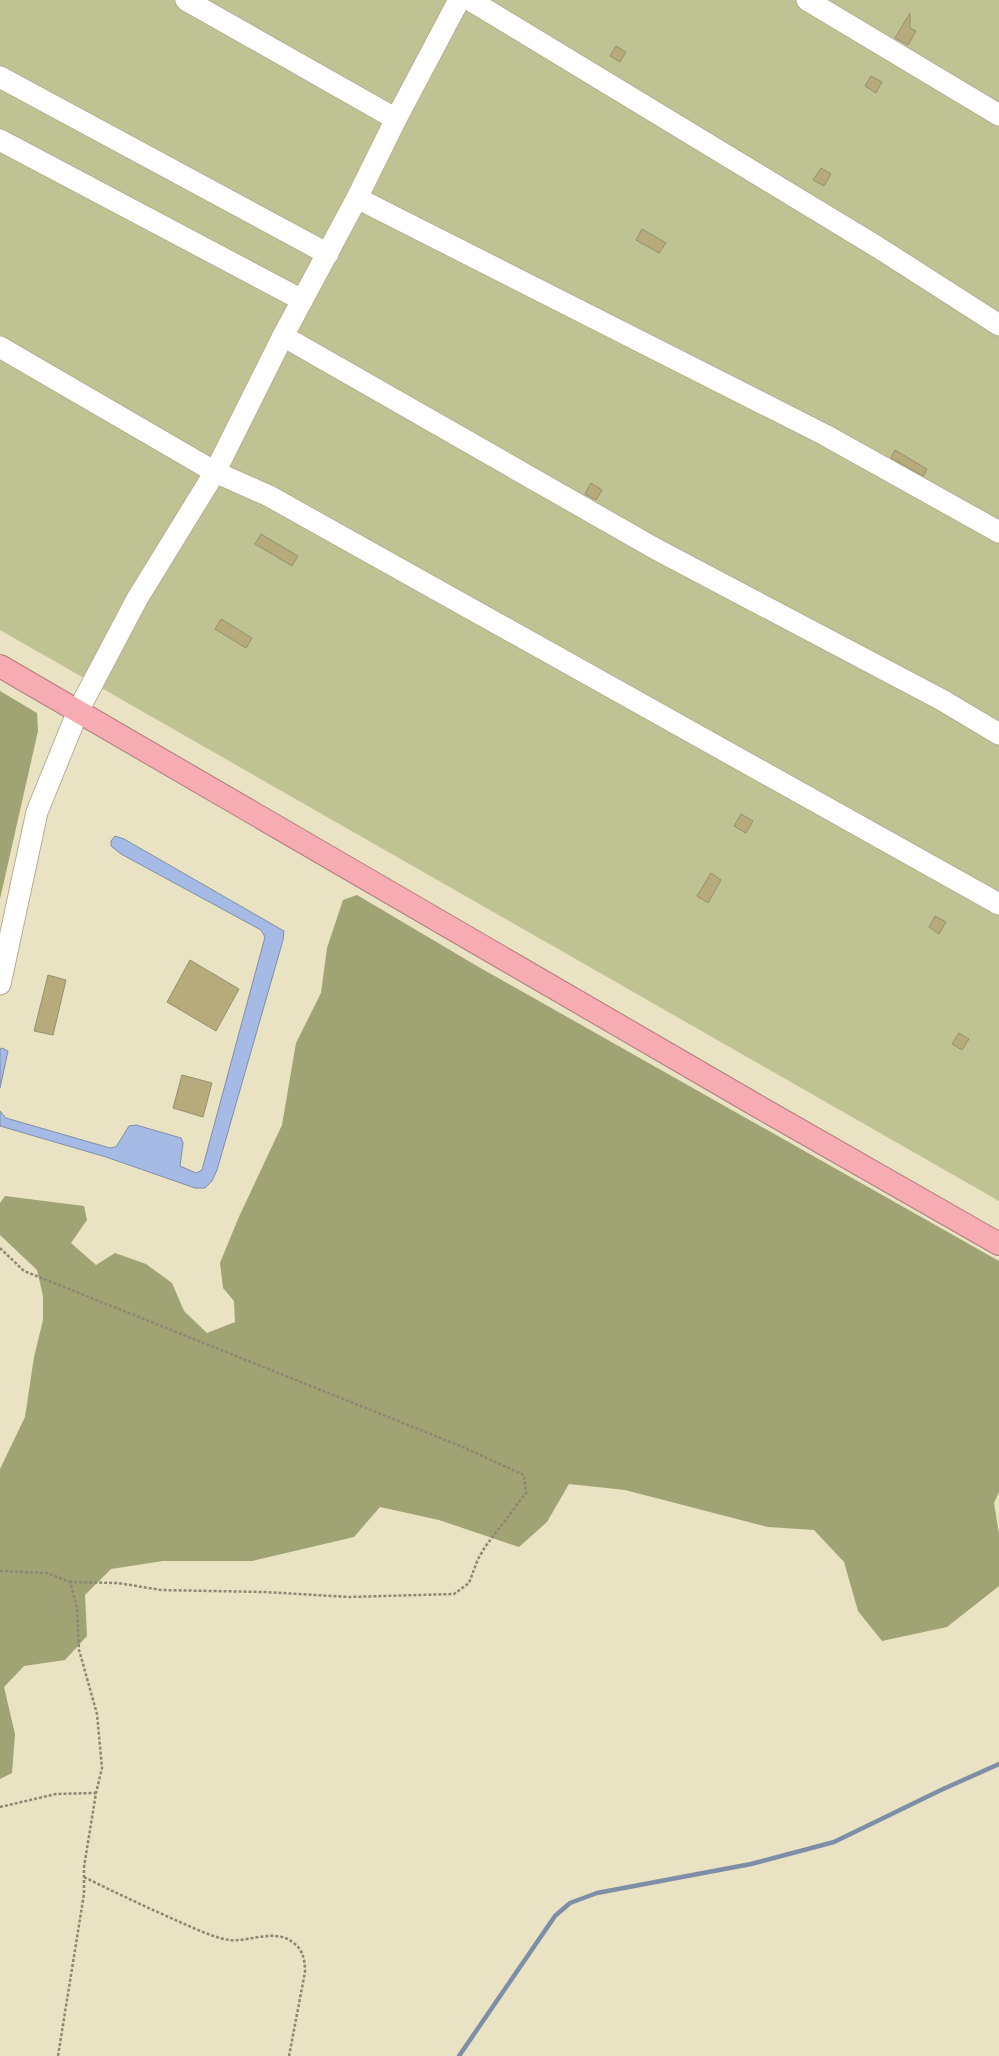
<svg xmlns="http://www.w3.org/2000/svg" width="999" height="2056" font-family="Overpass,sans-serif">
<rect width="100%" height="100%" fill="#e9e2c3"/>
<path fill="#bfc293" d="M0 0H999V1201L0 630Z"/>
<g fill="#a0a373">
<path d="M0 691 37 713 38 731 0 899Z"/>
<path d="M357 895 477 966 999 1261V1492L994 1503 999 1534V1586L947 1627 882 1641 858 1611 844 1562 814 1530 768 1527 625 1490 569 1484 547 1522 519 1547 439 1520 380 1507 354 1537 252 1561H163L111 1569 85 1595 87 1636 65 1660 24 1666 4 1687 15 1734 12 1773 0 1779V1469L25 1417 34 1357 43 1320V1296L37 1270 0 1235V1203L5 1196 84 1206 87 1220 71 1243 96 1265 115 1253 146 1264 172 1283 184 1311 207 1333 235 1322 234 1301 223 1288 220 1263 238 1219 282 1125 296 1043 321 993 327 948 343 900Z"/>
</g>
<g fill="#a5bbe6" stroke="#7f8ea8">
<path d="M115 836 124 839 284 931 283 940 217 1170 212 1181 205 1188H195L106 1157 0 1126V1111L6 1118 110 1148 116 1147 129 1126 136 1125 181 1138 183 1143 180 1166 196 1173 202 1170 265 937 261 930 121 854 111 846V841Z"/>
<path d="M2 1048 8 1051 0 1088V1049Z"/>
</g>
<g fill="none" stroke-linecap="round" stroke-linejoin="round">
<path stroke="#7f8ea8" stroke-width="4.5" d="M459 2056 555 1916 570 1903 597 1893 751 1864 834 1842 941 1790 999 1764"/>
</g>
<g fill="#b7ab7b" stroke="#968f72">
<path d="M910 13V28L916 31 908 45 895 38Z"/>
<path d="M616 46 626 52 620 62 610 56Z"/>
<path d="M871 76 882 82 876 93 865 86Z"/>
<path d="M821 168 831 174 824 186 813 180Z"/>
<path d="M642 229 666 243 659 253 636 240Z"/>
<path d="M895 450 927 469 923 476 891 458Z"/>
<path d="M591 483 602 490 596 500 585 494Z"/>
<path d="M261 534 298 556 292 566 255 544Z"/>
<path d="M221 619 252 638 246 648 215 629Z"/>
<path d="M741 814 753 821 746 833 734 826Z"/>
<path d="M711 873 721 880 708 903 697 896Z"/>
<path d="M935 916 946 922 939 934 929 927Z"/>
<path d="M190 960 239 989 216 1031 167 1002Z"/>
<path d="M48 975 66 980 53 1035 34 1031Z"/>
<path d="M959 1033 969 1039 962 1050 952 1044Z"/>
<path d="M182 1075 212 1083 203 1117 173 1108Z"/>
</g>
<g fill="none" stroke-linecap="round" stroke-linejoin="round">
<defs>
<g id="minor">
<path d="M186 0 396 119"/>
<path d="M470 0 879 248 999 325"/>
<path d="M807 0 999 115"/>
<path d="M0 77 328 254"/>
<path d="M0 140 302 300"/>
<path d="M357 198 825 435 999 532"/>
<path d="M283 336 654 548 942 700 999 734"/>
<path d="M0 347 215 472 269 496 999 904"/>
<path d="M0 984 37 812 78 711 137 599 215 472 283 336 357 198 396 119 459 0"/>
</g>
<path id="highway" d="M0 666 754 1104 999 1244"/>
</defs>
<use href="#minor" stroke="#b7af92" stroke-width="23"/>
<use href="#highway" stroke="#ae7c7d" stroke-width="24"/>
<g stroke="#8d8873" stroke-width="2.5" stroke-dasharray="3 2" stroke-linecap="butt">
<path d="M0 1248 24 1271 458 1445 524 1475 526 1493 485 1547 478 1559 469 1583 454 1594 349 1597 265 1592 161 1590 118 1583 70 1582"/>
<path d="M0 1571 47 1573 70 1582 77 1608 79 1650 97 1714 102 1768 96 1793 84 1867V1894L58 2056"/>
<path d="M0 1807 56 1794 96 1793"/>
<path d="M84 1877C116 1893 148 1908 180 1922 196 1929 212 1937 229 1940 249 1942 273 1929 291 1941 303 1949 305 1959 305 1972L289 2056"/>
</g>
<use href="#minor" stroke="#fff" stroke-width="21"/>
<use href="#highway" stroke="#f7acb3" stroke-width="22"/>
</g>
</svg>
